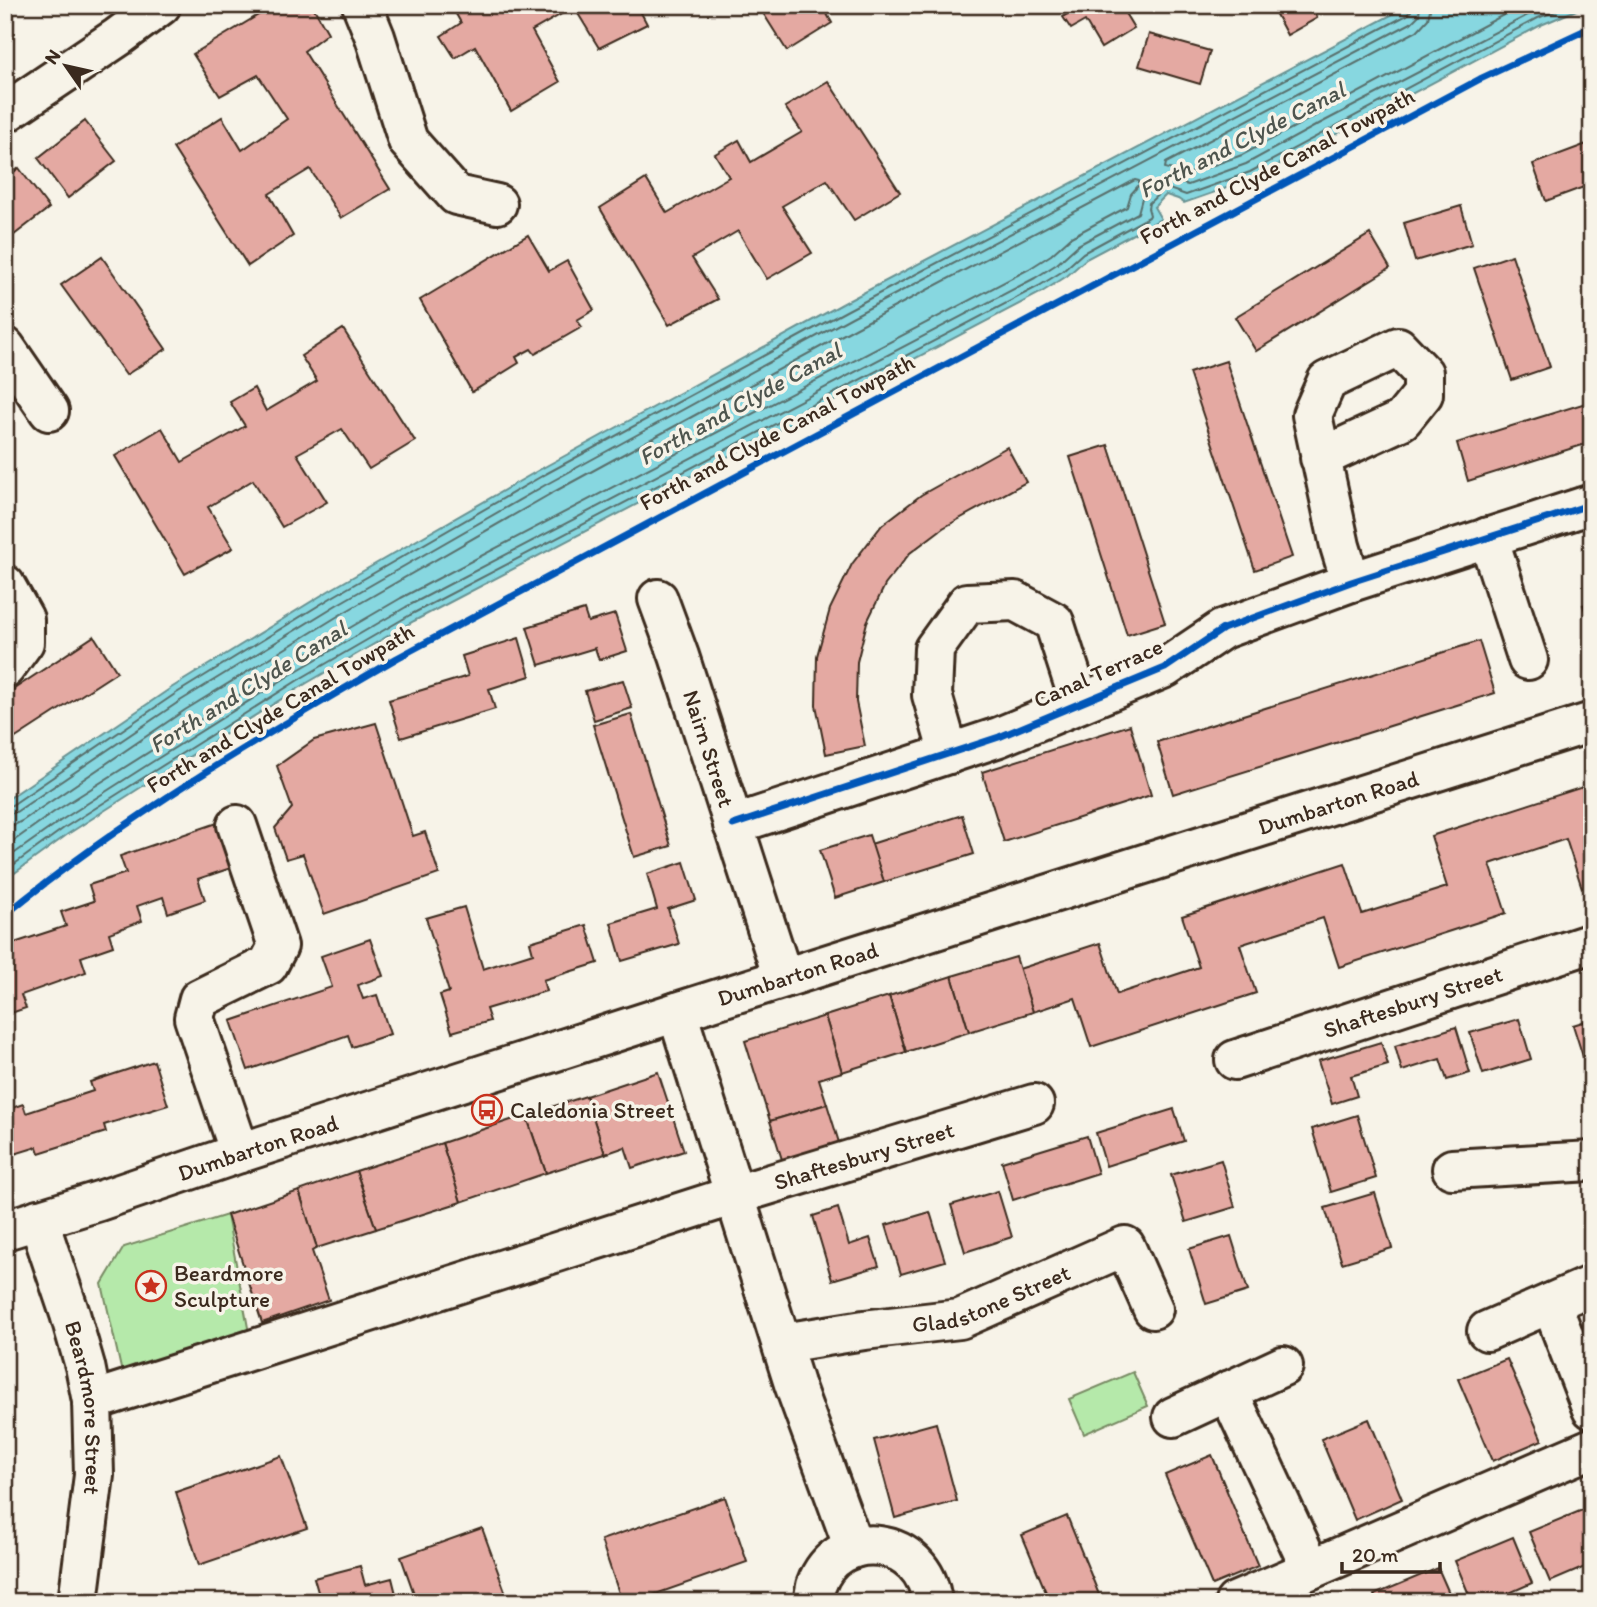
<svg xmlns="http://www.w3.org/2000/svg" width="1597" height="1607" viewBox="0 0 1597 1607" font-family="Itim,sans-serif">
<rect width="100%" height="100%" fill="#f7f3e8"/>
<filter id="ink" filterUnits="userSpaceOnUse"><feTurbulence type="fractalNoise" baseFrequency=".0143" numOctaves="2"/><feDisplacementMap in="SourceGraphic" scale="14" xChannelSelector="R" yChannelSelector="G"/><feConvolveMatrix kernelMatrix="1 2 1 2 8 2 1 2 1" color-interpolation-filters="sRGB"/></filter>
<g filter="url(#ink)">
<g fill="#b5e9aa" stroke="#788a64" stroke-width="2">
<polygon points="227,1215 249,1333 122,1373 102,1284 124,1247"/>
<polygon points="1133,1372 1148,1406 1084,1434 1069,1399"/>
</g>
<polygon fill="#87d7e0" stroke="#699292" stroke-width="2" points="1410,5 1588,5 1541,25 1252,179 1184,203 1178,199 1166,195 1154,207 1161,219 1086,259 1067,276 1042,292 414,621 307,683 157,777 68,834 5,880 5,801 171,688 330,590 539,470 844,303"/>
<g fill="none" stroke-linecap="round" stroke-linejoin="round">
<g stroke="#596f6c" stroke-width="2">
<polyline points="1431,5 1428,19 1417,31 1166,163 1165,168 1188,174 1242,155 1522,5"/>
<polyline points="5,806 12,805 175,694 334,596 542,476 848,310 1407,15 1411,11 1412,5"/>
<polyline points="5,815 16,812 180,701 338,604 547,484 852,317 1411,23 1419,15 1420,5"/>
<polyline points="5,825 14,825 22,821 185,710 343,613 552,493 857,327 1135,180 1139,181 1139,185 1131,194 1127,207 1071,237 1051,255 1029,269 401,598 293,661 54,812 5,847"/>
<polyline points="5,860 60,821 149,764 298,670 406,607 1035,278 1057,264 1078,245 1138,213 1142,198 1158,182 1168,180 1188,185 1246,164 1319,124 1547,5"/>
<polyline points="5,871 64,828 154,771 303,677 410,615 1039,286 1063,271 1083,253 1149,217 1150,215 1148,208 1149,203 1163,190 1169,189 1186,195 1250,172 1538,18 1570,5"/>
</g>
</g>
<g fill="#e4a9a2" stroke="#3b2a1e" stroke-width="2">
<polygon points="275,5 312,5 328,33 304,51 390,189 341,218 310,169 269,194 293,236 248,266 173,148 222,117 242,150 287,119 258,75 220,96 193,54"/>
<polygon points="451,5 637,5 647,24 599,48 574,7 532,31 560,82 511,111 475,46 455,58 441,36 461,23"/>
<polygon points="758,5 822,5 832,23 787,51"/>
<polygon points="1076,5 1120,5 1134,28 1101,48 1085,21 1071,29 1063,17 1077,7"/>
<polygon points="1271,5 1310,5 1317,18 1287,35"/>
<polygon points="1149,34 1210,51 1200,84 1139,66"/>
<polygon points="828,81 900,192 854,220 827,180 782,206 812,253 767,279 738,231 692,258 718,299 669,325 600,208 646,179 667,213 729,177 715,154 739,140 751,162 802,132 785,107"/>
<polygon points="85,121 116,161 68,198 38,158"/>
<polygon points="1592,142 1592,184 1546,201 1533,164"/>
<polygon points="19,168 49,208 5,242 5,179"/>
<polygon points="1461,206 1472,244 1415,261 1404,223"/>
<polygon points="1370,234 1390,268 1256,351 1235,317"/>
<polygon points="528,235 549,271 567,261 594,310 577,320 582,327 535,354 531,349 516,357 519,363 472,392 420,300"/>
<polygon points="1512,255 1550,367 1512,380 1474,268"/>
<polygon points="102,257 166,349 126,375 61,285"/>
<polygon points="343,329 415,441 369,469 342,429 297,454 327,502 282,527 253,480 208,507 233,548 185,574 115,456 162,428 182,462 245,426 230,402 254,388 266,411 317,381 301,356"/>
<polygon points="1226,361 1292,557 1255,570 1189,373"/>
<polygon points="1592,401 1592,442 1468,481 1457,443"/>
<polygon points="1108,445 1165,623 1127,635 1070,457"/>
<polygon points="1007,447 1026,482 943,528 910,553 885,585 867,622 857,662 856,702 865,746 826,754 816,705 817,656 830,609 852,564 882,525 921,495"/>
<polygon points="1592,602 1592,632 1583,605"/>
<polygon points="584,610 588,622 615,614 627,651 599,660 595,648 539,665 527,627"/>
<polygon points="94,636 117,672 14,739 5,727 5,695"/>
<polygon points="519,638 530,676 489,689 495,709 401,738 389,700 468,676 462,656"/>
<polygon points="1479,641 1495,693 1173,794 1157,742"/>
<polygon points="623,680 632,708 594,720 585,691"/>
<polygon points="631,714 671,846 634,857 593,725"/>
<polygon points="376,723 413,836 425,832 439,874 324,914 303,854 286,859 275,828 292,808 277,766 314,740"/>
<polygon points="1130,725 1151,795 1004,842 982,772"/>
<polygon points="1592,784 1592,885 1582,888 1566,839 1490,864 1506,913 1339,967 1323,918 1240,945 1256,993 1091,1047 1075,998 1033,1012 1019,969 1100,943 1117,994 1199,967 1182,916 1345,863 1362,914 1447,887 1431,836"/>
<polygon points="962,815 974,854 884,882 871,844"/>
<polygon points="226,820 240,865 198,879 205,900 168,913 163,897 137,906 142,921 109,933 113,946 81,957 86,972 21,995 26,1008 5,1015 5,946 66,926 61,912 94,901 89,885 126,873 120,856"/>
<polygon points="869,835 884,882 835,898 820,850"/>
<polygon points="684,862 696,900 668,909 679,944 622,961 611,923 657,909 647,874"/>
<polygon points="464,907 483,969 533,953 530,942 586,925 598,963 543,980 546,991 486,1009 490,1021 452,1032 440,995 449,992 426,918"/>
<polygon points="370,939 383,976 358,985 363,999 377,995 390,1034 352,1047 348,1035 248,1070 231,1021 332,987 321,956"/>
<polygon points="1016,957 1033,1012 969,1032 952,976"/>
<polygon points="952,976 969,1032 906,1052 889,996"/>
<polygon points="889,996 906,1052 842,1072 825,1016"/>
<polygon points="825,1016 842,1072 819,1079 827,1104 770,1121 745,1041"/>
<polygon points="1519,1019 1531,1059 1483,1074 1470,1033"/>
<polygon points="1592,1019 1592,1085 1573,1025"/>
<polygon points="1456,1027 1470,1073 1447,1080 1440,1059 1402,1071 1395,1046"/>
<polygon points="1381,1042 1388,1065 1351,1076 1357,1096 1332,1104 1318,1061"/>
<polygon points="154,1061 168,1105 104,1125 106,1132 39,1153 37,1147 5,1157 5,1087 12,1108 23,1104 26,1113 93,1091 90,1082"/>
<polygon points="658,1072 684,1151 632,1168 625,1147 605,1154 586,1096"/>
<polygon points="586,1096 605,1154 546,1173 526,1115"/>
<polygon points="827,1104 841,1149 784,1166 770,1121"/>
<polygon points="1174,1109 1184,1141 1106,1166 1096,1133"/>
<polygon points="526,1115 546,1173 461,1202 442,1143"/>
<polygon points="1357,1115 1376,1178 1331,1192 1312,1129"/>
<polygon points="1087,1136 1098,1173 1013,1200 1002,1162"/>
<polygon points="442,1143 461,1202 376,1229 356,1171"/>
<polygon points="1221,1160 1235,1207 1186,1222 1171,1175"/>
<polygon points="356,1171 376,1229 317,1248 299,1191"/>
<polygon points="299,1191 317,1248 312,1251 329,1300 262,1323 227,1215"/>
<polygon points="998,1191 1012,1237 965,1252 951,1205"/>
<polygon points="1375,1193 1392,1248 1342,1263 1325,1208"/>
<polygon points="838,1208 849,1245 870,1238 879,1266 832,1280 813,1216"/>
<polygon points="930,1212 945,1261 901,1274 886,1225"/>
<polygon points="1231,1236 1248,1291 1206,1304 1189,1249"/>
<polygon points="1507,1359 1542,1440 1493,1461 1458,1379"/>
<polygon points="1369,1419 1402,1499 1355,1520 1321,1439"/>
<polygon points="936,1423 957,1501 895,1518 874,1440"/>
<polygon points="1212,1455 1258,1566 1212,1585 1165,1475"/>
<polygon points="281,1456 307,1528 199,1565 176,1492"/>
<polygon points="725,1497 747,1562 633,1602 622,1602 601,1540"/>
<polygon points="1592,1506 1592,1564 1550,1582 1529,1532"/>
<polygon points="1067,1516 1102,1602 1050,1602 1022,1535"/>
<polygon points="482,1528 509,1602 417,1602 401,1557"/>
<polygon points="1513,1537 1532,1583 1489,1602 1472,1602 1455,1561"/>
<polygon points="360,1566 365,1585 392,1578 398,1602 308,1602 320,1599 314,1578"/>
<polygon points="1438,1568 1453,1602 1377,1602 1374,1595"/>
</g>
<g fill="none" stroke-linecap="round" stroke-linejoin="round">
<g stroke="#3b2a1e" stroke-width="44">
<g id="minor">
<polyline points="362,5 375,37 408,141 456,195 497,204"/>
<polyline points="5,113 118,37 161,5"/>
<polyline points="5,347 49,411"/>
<polyline points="1320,458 1402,420 1423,394 1423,373 1398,347 1327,381 1312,415 1340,546 1351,582"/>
<polyline points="1488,537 1528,660"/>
<polyline points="5,585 24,619 24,642 5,668"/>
<path id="s1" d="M 658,599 L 679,656 L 783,978"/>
<polyline points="949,754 932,695 934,649 967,603 1015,601 1054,622 1080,703"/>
<polyline points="237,825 278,946 268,965 199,999 194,1018 240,1153"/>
<polyline points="733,825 999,737 1165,668 1223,629 1351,582 1592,504"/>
<polyline points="677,1012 794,1384 854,1548"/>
<path id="s2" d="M 1235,1060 L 1592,943"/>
<polyline points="1452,1169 1592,1161"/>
<path id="s3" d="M 38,1219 L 70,1314 L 85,1366 L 92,1401 L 94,1475 L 78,1602"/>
<polyline points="1551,1303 1592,1409"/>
<polyline points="1487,1331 1592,1285"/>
<path id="s4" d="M 783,1343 L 864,1330 L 960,1319 L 1125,1246 L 1153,1309"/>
<polyline points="1228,1391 1311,1569"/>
<path id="s5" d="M 92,1401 L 735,1195 L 1034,1104"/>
<polyline points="1173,1417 1283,1366"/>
<path d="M 814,1602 C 814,1597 815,1590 816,1586 C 838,1524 925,1536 932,1602"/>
<polyline points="1235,1602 1592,1448"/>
</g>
</g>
<g stroke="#3b2a1e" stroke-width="44">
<g id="major">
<path id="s6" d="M 5,1230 L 99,1201 L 240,1153 L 677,1012 L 1592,722"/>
</g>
</g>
<use href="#minor" stroke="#f7f3e8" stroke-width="38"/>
<use href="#major" stroke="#f7f3e8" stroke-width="38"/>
<polyline stroke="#3b2a1e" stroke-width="5" points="5,9 12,5"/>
<g stroke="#f7f3e8" stroke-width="11">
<g id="cycleway">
<polyline points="733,825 999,737 1165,668 1223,629 1351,582 1592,504"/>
<path d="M 5,915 C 126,816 262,736 397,658 L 1480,79 L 1592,27"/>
</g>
</g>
<use href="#cycleway" stroke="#0057b8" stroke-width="7"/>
</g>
</g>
<defs>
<g id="bus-ring" transform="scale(1.575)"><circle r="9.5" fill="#f7f3e8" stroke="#c8321e" stroke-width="1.5"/><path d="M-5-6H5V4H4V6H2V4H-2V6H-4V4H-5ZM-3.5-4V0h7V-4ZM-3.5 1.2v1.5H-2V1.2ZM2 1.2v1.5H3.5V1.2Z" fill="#c8321e"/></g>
<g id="sight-ring" transform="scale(1.575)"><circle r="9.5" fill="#f7f3e8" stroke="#c8321e" stroke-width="1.5"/><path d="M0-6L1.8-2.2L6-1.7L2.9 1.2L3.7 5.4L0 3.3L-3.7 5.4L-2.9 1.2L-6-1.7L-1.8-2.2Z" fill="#c8321e"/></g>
</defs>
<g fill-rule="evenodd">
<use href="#bus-ring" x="487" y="1110"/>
<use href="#sight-ring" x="151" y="1286"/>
</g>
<g text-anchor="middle" stroke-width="7" stroke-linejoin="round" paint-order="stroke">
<g font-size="23" fill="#3b2a1e" stroke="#f7f3e8">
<text transform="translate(1277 166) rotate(-28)" y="8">Forth and Clyde Canal Towpath</text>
<text transform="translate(777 432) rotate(-28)" y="8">Forth and Clyde Canal Towpath</text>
<text transform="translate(1098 673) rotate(-24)" y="8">Canal Terrace</text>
<text transform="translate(280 708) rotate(-31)" y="8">Forth and Clyde Canal Towpath</text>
<text dy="8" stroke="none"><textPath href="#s1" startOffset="158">Nairn Street</textPath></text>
<text dy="8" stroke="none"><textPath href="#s6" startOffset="1400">Dumbarton Road</textPath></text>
<text dy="8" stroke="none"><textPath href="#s6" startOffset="833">Dumbarton Road</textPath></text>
<text dy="8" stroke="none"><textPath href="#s2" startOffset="187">Shaftesbury Street</textPath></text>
<text dy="8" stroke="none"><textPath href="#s6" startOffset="266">Dumbarton Road</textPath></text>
<text dy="8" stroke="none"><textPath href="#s5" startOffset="810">Shaftesbury Street</textPath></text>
<text dy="8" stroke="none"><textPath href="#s4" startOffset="214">Gladstone Street</textPath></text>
<text dy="8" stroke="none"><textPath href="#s3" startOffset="196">Beardmore Street</textPath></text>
</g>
<g font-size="23" fill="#3b2a1e" stroke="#f7f3e8" text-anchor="start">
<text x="510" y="1118">Caledonia Street</text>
<text x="174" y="1281">Beardmore<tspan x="174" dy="26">Sculpture</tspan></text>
</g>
<g font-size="24" font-style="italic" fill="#4e554e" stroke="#f7f3e8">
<text transform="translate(1242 140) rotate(-27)" y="8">Forth and Clyde Canal</text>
<text transform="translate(740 404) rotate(-29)" y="8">Forth and Clyde Canal</text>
<text transform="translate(248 687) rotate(-32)" y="8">Forth and Clyde Canal</text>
</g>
</g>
<rect width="1597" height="1607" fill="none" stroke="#f7f3e8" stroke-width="28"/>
<rect x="14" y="14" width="1569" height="1579" fill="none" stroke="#3b2a1e" stroke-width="2.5" filter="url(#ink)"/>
<g transform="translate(66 66) rotate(304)" stroke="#f7f3e8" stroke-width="5" paint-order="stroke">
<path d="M0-5L12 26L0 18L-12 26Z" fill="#3b2a1e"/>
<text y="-10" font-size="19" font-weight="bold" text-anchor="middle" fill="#3b2a1e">N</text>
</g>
<path d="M1342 1562v10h98v-10" fill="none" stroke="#3b2a1e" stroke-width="3.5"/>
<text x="1352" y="1562" font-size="21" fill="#3b2a1e" stroke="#f7f3e8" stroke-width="5" paint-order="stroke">20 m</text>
</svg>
